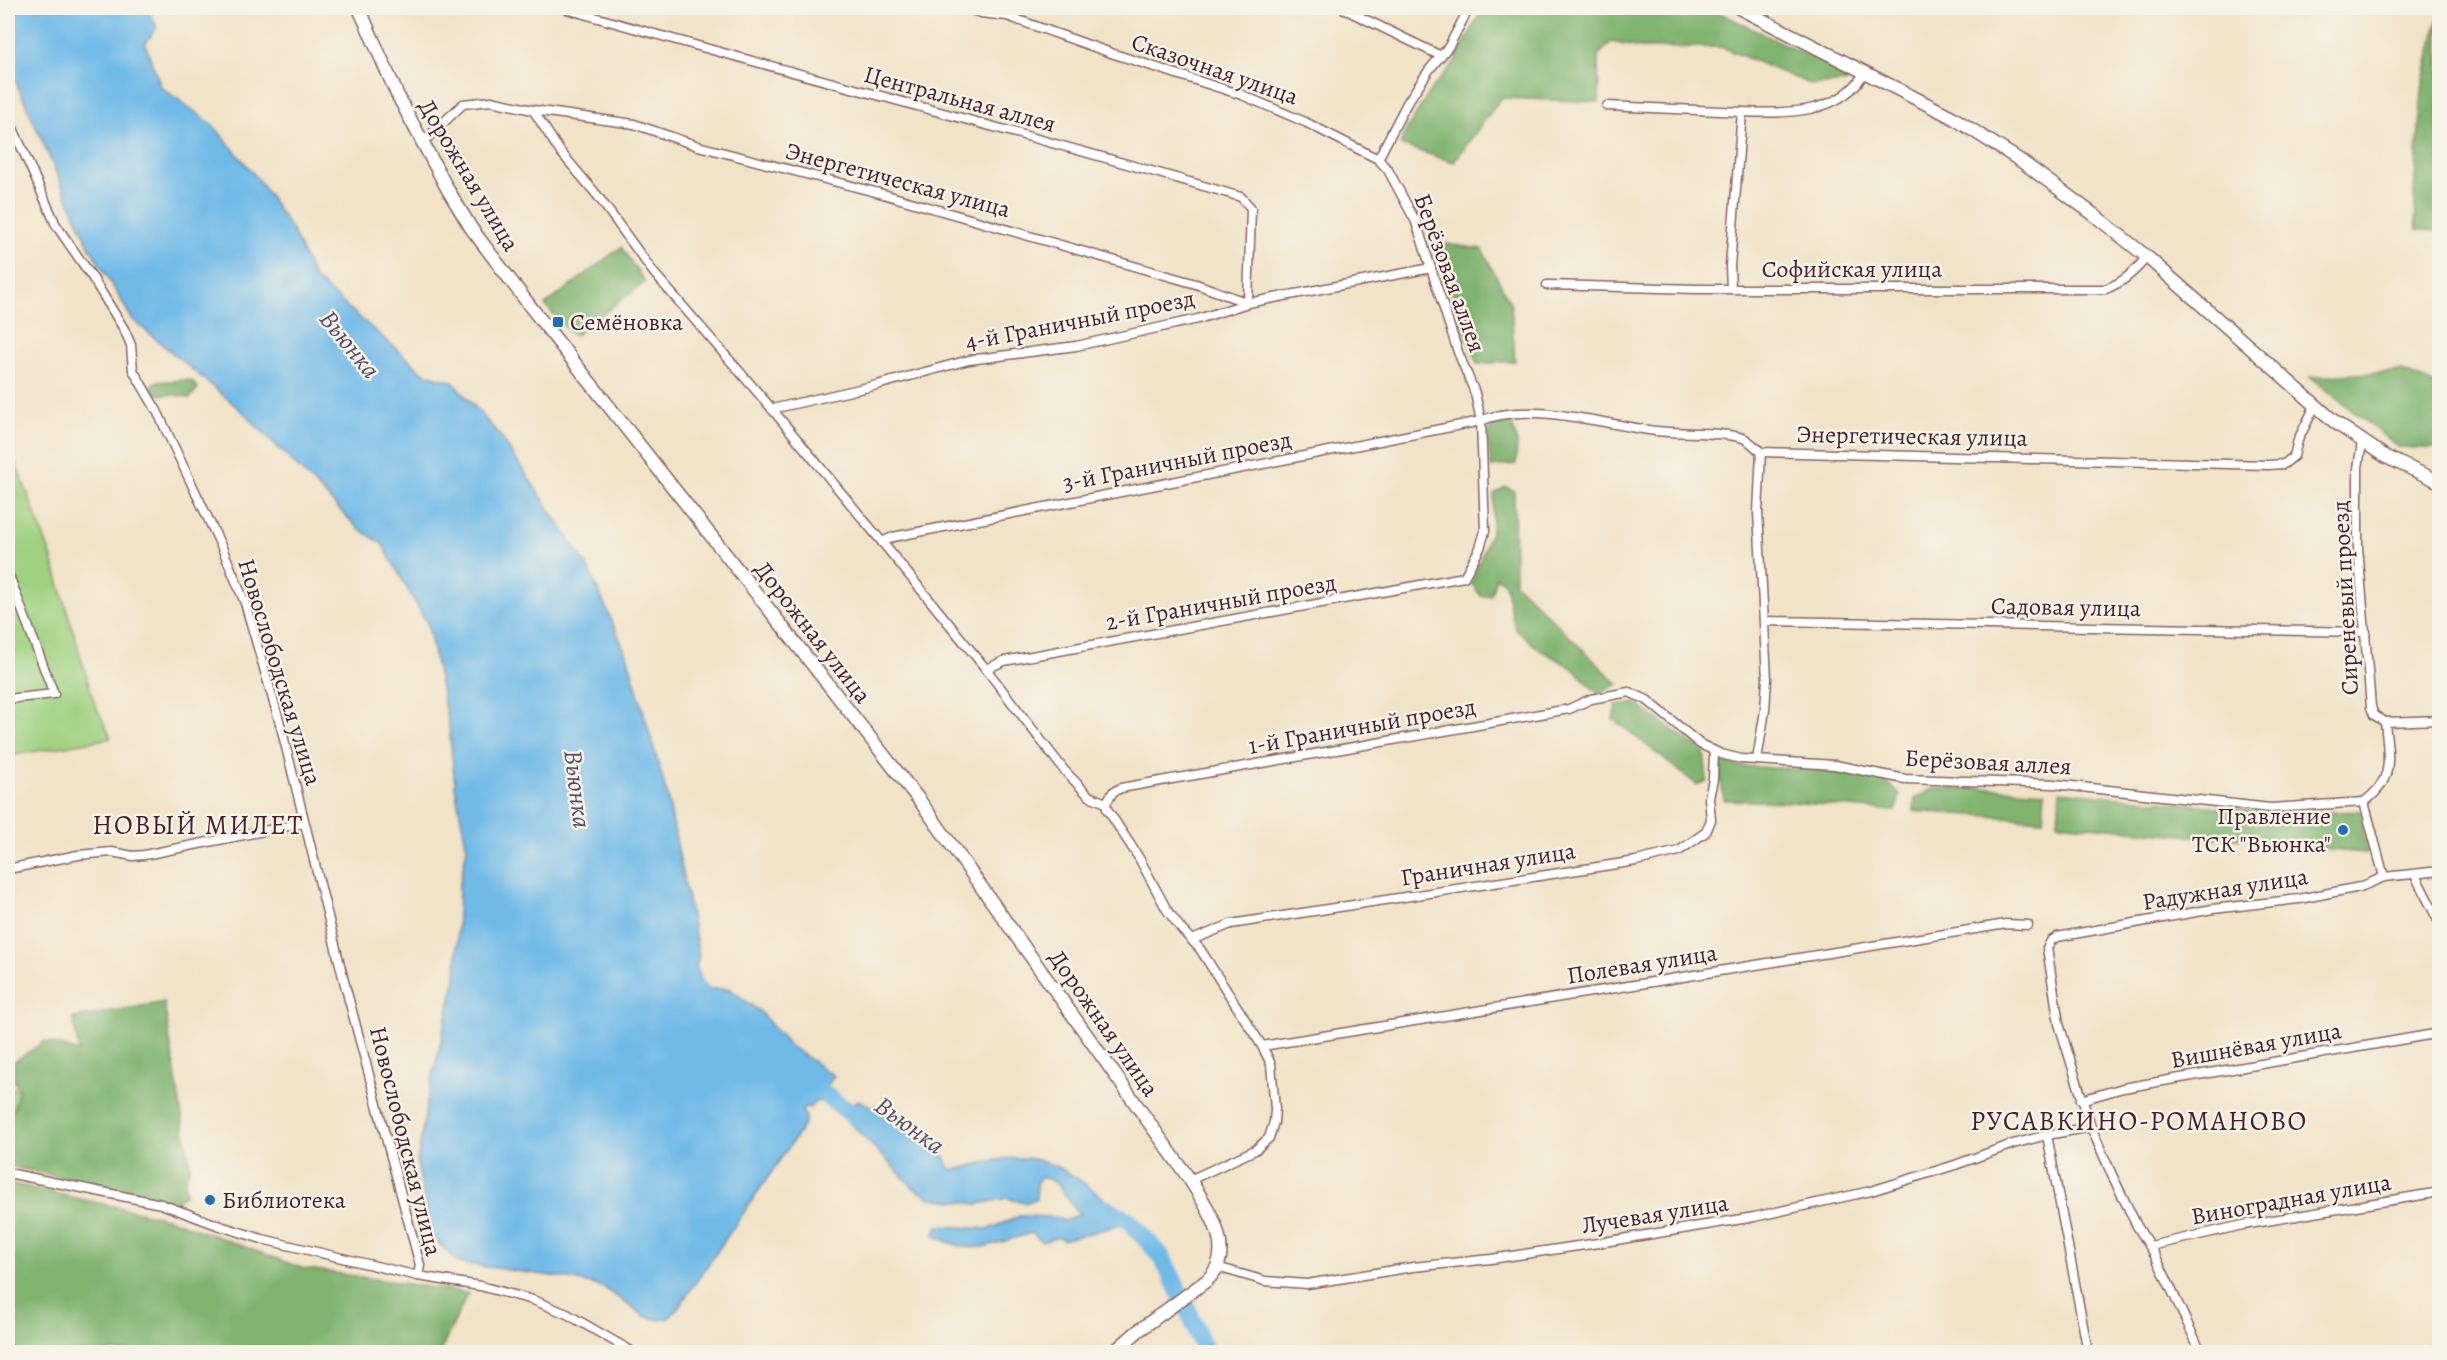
<svg xmlns="http://www.w3.org/2000/svg" width="2447" height="1360" viewBox="0 0 2447 1360" font-family="Alegreya,serif">
<rect width="100%" height="100%" fill="#f7f3e8"/>
<filter id="ink" filterUnits="userSpaceOnUse"><feTurbulence type="fractalNoise" baseFrequency=".0167" numOctaves="2"/><feDisplacementMap in="SourceGraphic" scale="12" xChannelSelector="R" yChannelSelector="G"/><feConvolveMatrix kernelMatrix="1 2 1 2 8 2 1 2 1" color-interpolation-filters="sRGB"/></filter>
<filter id="wash" filterUnits="userSpaceOnUse"><feTurbulence type="fractalNoise" baseFrequency=".008" numOctaves="4" result="noise"/><feDisplacementMap in="SourceGraphic" scale="24" xChannelSelector="R" yChannelSelector="G"/><feGaussianBlur stdDeviation="1.35" result="paint"/><feColorMatrix in="noise" values="0 0 0 0 0 0 0 0 0 0 0 0 0 0 0 0 0 1.4 0 .05"/><feComposite in="paint" operator="in"/></filter>
<g filter="url(#wash)">
<rect width="100%" height="100%" fill="#f1e3c7"/>
<g fill="#9fd180" stroke="#747856" stroke-width="1.5">
<polygon points="8,442 51,556 94,702 111,738 8,756"/>
<polygon points="8,1086 19,1090 8,1130"/>
</g>
<g fill="#7fb36e" stroke="#64694c" stroke-width="1.5">
<polygon points="1483,8 1710,8 1841,72 1847,82 1812,85 1721,47 1641,48 1611,42 1598,56 1599,102 1501,98 1454,162 1400,145 1406,130 1433,87 1454,63"/>
<polygon points="2439,14 2439,231 2417,230 2414,193 2422,90"/>
<polygon points="1445,244 1482,249 1511,305 1515,361 1477,364 1438,254"/>
<polygon points="621,247 645,282 574,336 545,305"/>
<polygon points="2402,371 2439,386 2439,448 2400,448 2310,377"/>
<path d="M 186,380 L 192,381 L 198,388 L 190,398 C 185,397 180,395 174,395 C 164,393 157,399 151,387 L 154,382 Z"/>
<polygon points="1491,422 1512,422 1517,443 1516,464 1491,467 1488,439"/>
<polygon points="1506,487 1514,491 1515,583 1618,684 1598,693 1571,667 1540,650 1515,629 1505,584 1496,577 1491,595 1481,596 1471,583 1492,529 1494,494"/>
<polygon points="1635,703 1704,752 1707,781 1697,785 1613,719 1616,705"/>
<polygon points="1718,761 1738,766 1820,770 1884,780 1900,794 1896,811 1791,802 1724,800"/>
<polygon points="1991,788 2045,792 2043,820 1914,811 1915,798 1932,789"/>
<polygon points="2060,791 2288,814 2361,811 2367,853 2329,850 2287,838 2213,838 2058,823"/>
<polygon points="164,1002 190,1167 185,1181 186,1194 174,1203 109,1187 8,1166 8,1130 19,1090 14,1081 14,1062 45,1041 79,1052 73,1018"/>
<polygon points="8,1183 167,1218 302,1268 468,1293 440,1352 8,1352"/>
</g>
<g fill="#6fbae8" stroke="#5c6c8a" stroke-width="1.5">
<polygon points="8,8 147,8 157,27 145,44 161,87 213,125 258,179 293,232 314,278 424,373 453,382 501,437 588,567 628,658 667,794 699,956 696,966 702,982 710,989 730,989 760,1012 789,1045 834,1076 827,1086 832,1091 825,1103 816,1101 810,1108 805,1107 802,1111 806,1117 804,1125 678,1308 669,1318 659,1320 644,1316 603,1287 566,1278 459,1263 431,1236 417,1163 428,1096 456,977 459,887 467,848 456,793 449,727 428,625 382,544 358,528 243,412 132,319 89,246 8,64"/>
<path d="M 858,1100 C 888,1114 940,1135 950,1169 L 954,1170 C 977,1165 1003,1156 1027,1158 C 1067,1163 1101,1196 1129,1221 L 1124,1224 L 1063,1240 L 1059,1237 L 1042,1242 L 1032,1233 C 991,1243 975,1259 934,1235 L 938,1226 L 989,1229 L 1020,1216 L 1055,1217 L 1064,1221 L 1080,1214 C 1063,1200 1066,1181 1040,1177 L 1037,1183 L 1036,1199 L 1024,1203 L 1007,1198 L 978,1204 L 931,1198 L 914,1188 L 838,1111 L 845,1101 L 855,1104 Z"/>
</g>
<g fill="none" stroke-linecap="round" stroke-linejoin="round">
<g stroke="#6fbae8" stroke-width="18">
<polyline points="809,1083 860,1120"/>
<polyline points="1108,1209 1129,1221 1162,1257 1189,1312 1205,1352"/>
</g>
</g>
</g>
<g filter="url(#ink)">
<g fill="none" stroke-linecap="round" stroke-linejoin="round">
<g stroke="#846462" stroke-width="11">
<g id="minor">
<polyline points="965,8 981,13 1007,16 1111,53 1242,95 1305,122 1378,159 1388,170 1416,222 1458,352 1475,393 1481,421 1485,531 1480,548 1464,577 1004,661 986,669"/>
<polyline points="1342,8 1441,56"/>
<polyline points="1607,106 1742,112"/>
<path d="M 533,110 L 634,124 L 698,146 L 883,194 L 1196,284 L 1248,303 L 1251,208 L 1241,197 C 1016,130 788,73 563,8"/>
<polyline points="8,117 56,225 92,277 124,329 131,345 133,370 157,411 223,550 245,603 281,727 345,985 420,1265 418,1276"/>
<polyline points="422,143 463,104 491,101 533,110 559,150 597,195 654,273 772,409 882,542 986,669 1064,770 1089,796 1106,803"/>
<polyline points="1378,159 1407,103 1429,70 1449,46 1469,8"/>
<path d="M 1547,285 L 1698,289 L 2105,289 C 2123,283 2135,271 2147,257"/>
<path d="M 1731,289 L 1730,266 L 1742,112 C 1784,114 1843,115 1865,71"/>
<polyline points="772,409 877,385 969,360 1076,346 1198,319 1248,303 1431,268"/>
<path d="M 2362,442 L 2358,468 L 2358,547 L 2371,707 L 2374,715 L 2385,722 C 2388,756 2396,779 2364,802"/>
<path d="M 882,542 L 893,537 L 1481,421 C 1526,400 1606,425 1656,431 C 1680,434 1722,431 1743,438 C 1749,440 1755,447 1761,452 L 2268,465 L 2284,464 L 2294,456 L 2298,440 L 2315,406"/>
<polyline points="8,573 54,694 8,699"/>
<polyline points="1765,621 2366,632"/>
<polyline points="2385,722 2440,720"/>
<polyline points="1757,760 1765,710 1767,679 1758,512 1761,452"/>
<polyline points="2364,802 2384,877"/>
<polyline points="1106,803 1113,792 1121,788 1569,709 1591,699 1629,692 1647,700 1700,744 1721,754 1741,759 1835,765 1905,779 2054,784 2270,808 2364,802"/>
<polyline points="1106,803 1107,809 1139,858 1167,910 1182,930 1200,949 1262,1046 1271,1064 1275,1109 1274,1122 1269,1138 1255,1150 1190,1180"/>
<polyline points="8,869 78,855 112,852 133,856 144,855 304,823"/>
<polyline points="2415,875 2440,924"/>
<polyline points="1192,940 1231,924 1636,861 1679,851 1706,832 1711,820 1709,798 1713,779 1714,751"/>
<polyline points="1262,1046 2006,924 2028,925"/>
<polyline points="2081,1100 2123,1088 2440,1033"/>
<polyline points="2047,1135 2088,1352"/>
<polyline points="8,1173 161,1204 220,1226 262,1239 418,1276 480,1286 533,1300 567,1314 633,1352"/>
<polyline points="2150,1246 2243,1225 2440,1192"/>
<polyline points="1217,1267 1265,1281 1307,1284 1413,1267 1491,1259 1598,1243 1754,1217 1871,1191 1955,1165 2013,1144 2047,1135 2091,1127"/>
<polyline points="2201,1352 2154,1253 2137,1226 2112,1175 2091,1127 2059,1024 2047,948 2051,941 2057,937 2213,909 2299,899 2360,887 2384,877 2440,871"/>
<polyline points="2422,1352 2440,1349"/>
</g>
</g>
<g stroke="#846462" stroke-width="15">
<g id="secondary">
<path d="M 359,8 L 397,94 L 448,190 L 471,228 L 533,310 L 920,801 L 1190,1180 C 1208,1208 1239,1253 1206,1281 L 1138,1331 L 1114,1352"/>
<polyline points="1739,8 1952,117 2021,161 2093,214 2147,257 2336,423 2386,457 2440,482"/>
</g>
</g>
<use href="#minor" stroke="#fff" stroke-width="8"/>
<use href="#secondary" stroke="#fff" stroke-width="12"/>
</g>
</g>
<g fill="#1f6fb2" stroke="#f7f3e8" stroke-width="2">
<rect x="552" y="316" width="12" height="12" rx="3"/>
<circle cx="2343" cy="830" r="6"/>
<circle cx="210" cy="1200" r="6"/>
</g>
<g text-anchor="middle" stroke-width="5" stroke-linejoin="round" paint-order="stroke">
<g font-size="24" fill="#4a1f2b" stroke="#f7f3e8">
<text transform="translate(1215 69) rotate(19)" y="8">Сказочная улица</text>
<text transform="translate(960 99) rotate(15)" y="8">Центральная аллея</text>
<text transform="translate(469 175) rotate(59)" y="8">Дорожная улица</text>
<text transform="translate(898 180) rotate(15)" y="8">Энергетическая улица</text>
<text x="1852" y="277">Софийская улица</text>
<text transform="translate(1450 273) rotate(70)" y="8">Берёзовая аллея</text>
<text transform="translate(1080 320) rotate(-11)" y="8">4-й Граничный проезд</text>
<text transform="translate(1912 436) rotate(1)" y="8">Энергетическая улица</text>
<text transform="translate(1177 461) rotate(-11)" y="8">3-й Граничный проезд</text>
<text transform="translate(2345 598) rotate(-93)" y="8">Сиреневый проезд</text>
<text transform="translate(1221 602) rotate(-10)" y="8">2-й Граничный проезд</text>
<text transform="translate(2066 607) rotate(1)" y="8">Садовая улица</text>
<text transform="translate(813 632) rotate(52)" y="8">Дорожная улица</text>
<text transform="translate(280 672) rotate(73)" y="8">Новослободская улица</text>
<text transform="translate(1362 726) rotate(-10)" y="8">1-й Граничный проезд</text>
<text transform="translate(1988 762) rotate(3)" y="8">Берёзовая аллея</text>
<text transform="translate(1488 864) rotate(-9)" y="8">Граничная улица</text>
<text transform="translate(2225 889) rotate(-9)" y="8">Радужная улица</text>
<text transform="translate(1642 964) rotate(-9)" y="8">Полевая улица</text>
<text transform="translate(1104 1023) rotate(55)" y="8">Дорожная улица</text>
<text transform="translate(2256 1045) rotate(-10)" y="8">Вишнёвая улица</text>
<text transform="translate(406 1141) rotate(76)" y="8">Новослободская улица</text>
<text transform="translate(2291 1199) rotate(-10)" y="8">Виноградная улица</text>
<text transform="translate(1655 1214) rotate(-9)" y="8">Лучевая улица</text>
</g>
<g font-size="24" fill="#4a1f2b" stroke="#f7f3e8" text-anchor="start">
<text x="570" y="330">Семёновка</text>
<text x="2331" y="824" text-anchor="end">Правление<tspan x="2331" dy="28">ТСК "Вьюнка"</tspan></text>
<text x="222" y="1208">Библиотека</text>
</g>
<g font-size="26" font-style="italic" fill="#554e64" stroke="#f7f3e8">
<text transform="translate(350 344) rotate(51)" y="9">Вьюнка</text>
<text transform="translate(578 789) rotate(83)" y="9">Вьюнка</text>
<text transform="translate(910 1125) rotate(36)" y="9">Вьюнка</text>
</g>
<g font-size="27" letter-spacing="1.5" fill="#4a1f2b" stroke="#f7f3e8">
<text x="198" y="834">НОВЫЙ МИЛЕТ</text>
<text x="2139" y="1130">РУСАВКИНО-РОМАНОВО</text>
</g>
</g>
<rect width="2447" height="1360" fill="none" stroke="#f7f3e8" stroke-width="30"/>
</svg>
